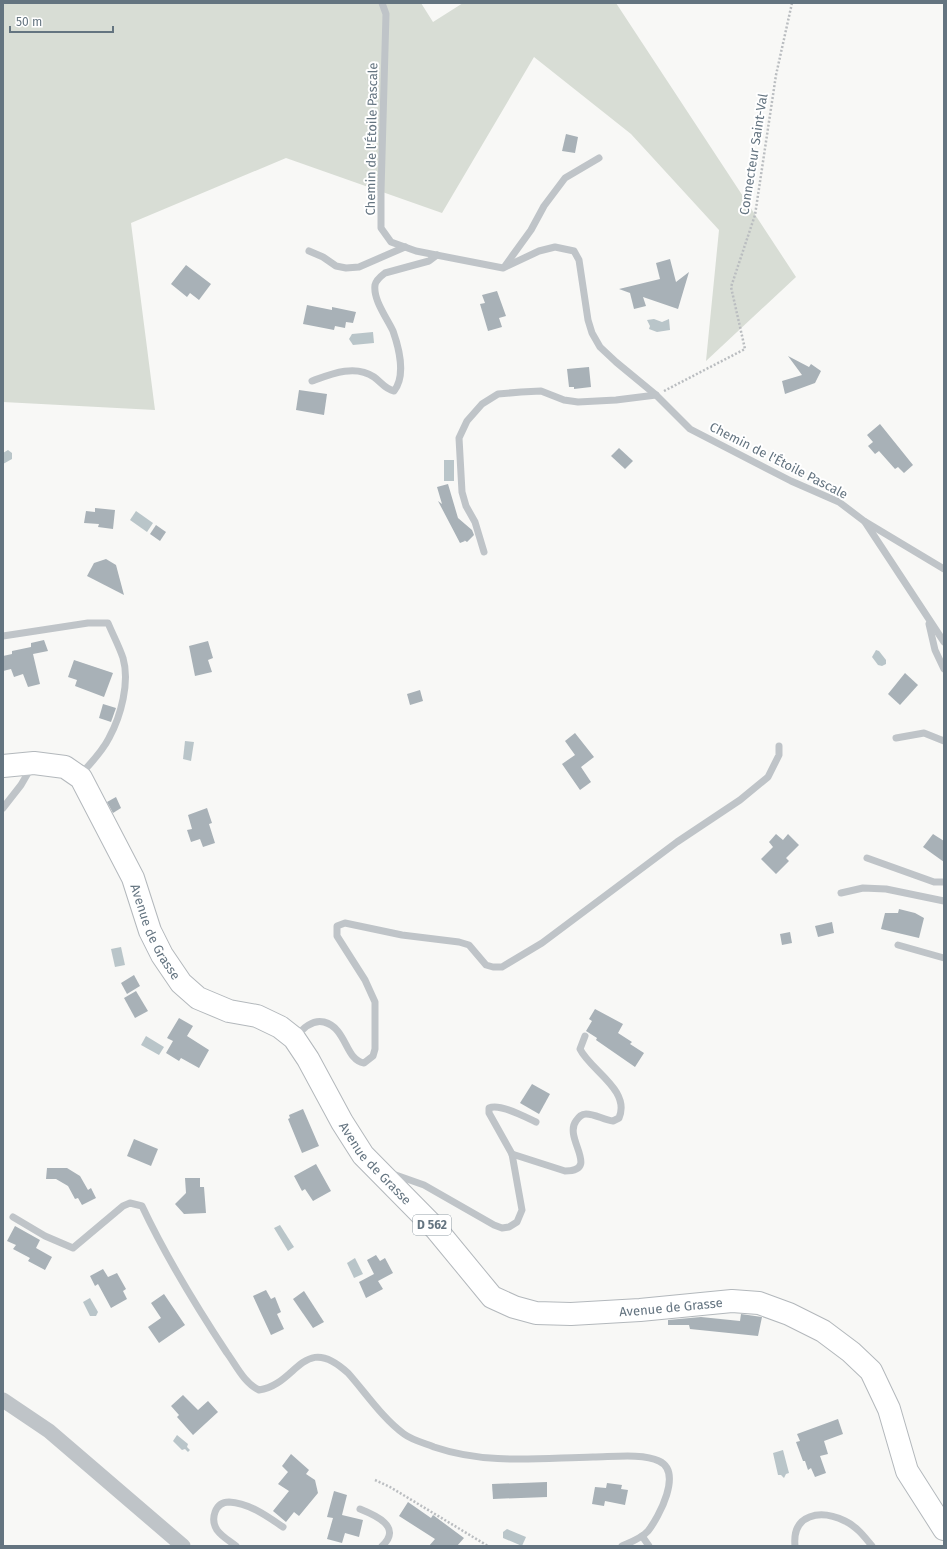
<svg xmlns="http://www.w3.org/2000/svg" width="947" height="1549" viewBox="0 0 947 1549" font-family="'Fira Sans',sans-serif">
<rect width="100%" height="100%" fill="#f8f8f6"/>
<polygon fill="#d8ddd5" points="3,3 421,3 433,22 463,3 616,3 796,277 706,361 719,230 631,134 534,57 442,213 286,158 131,223 155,410 3,402"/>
<g fill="#b9c5c9">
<polygon points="654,319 662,322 669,319 670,330 657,332 649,329 650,326 647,320"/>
<polygon points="373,332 374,343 353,345 349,339 352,334"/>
<polygon points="8,450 12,453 12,459 3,464 3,453"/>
<rect x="444" y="460" width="10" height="21"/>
<polygon points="136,511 153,523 147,532 130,520"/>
<polygon points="876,650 879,651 886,660 886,664 882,666 878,665 872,657"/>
<polygon points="185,741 194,742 191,761 183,759"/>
<polygon points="121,947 125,965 115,967 111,949"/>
<polygon points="146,1036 164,1047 159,1055 141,1045"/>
<polygon points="280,1225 294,1247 288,1251 274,1228"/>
<polygon points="355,1258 363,1274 354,1278 347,1263"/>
<polygon points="90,1298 98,1312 96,1316 90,1316 83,1302"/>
<polygon points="177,1435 188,1444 187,1447 190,1450 188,1452 185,1449 182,1450 173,1441"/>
<polygon points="783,1450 789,1473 786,1474 784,1478 781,1475 778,1475 773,1453"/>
<polygon points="507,1529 526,1537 522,1546 503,1538 503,1532"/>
</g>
<g fill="#a8b1b7">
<polygon points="566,134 578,137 575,153 562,151"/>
<polygon points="670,259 676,282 689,272 678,309 643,297 646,306 634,309 630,293 619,289 660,279 656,263"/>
<polygon points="186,265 211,284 199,300 190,293 187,297 171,284"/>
<polygon points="497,291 506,316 499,318 502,327 488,331 480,304 485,303 482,295"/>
<polygon points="307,305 332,310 332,307 356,312 353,323 346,322 345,328 335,326 334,330 303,324"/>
<polygon points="788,356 809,367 811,364 821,371 815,383 785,394 782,381 802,375"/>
<polygon points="589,367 591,387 574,389 574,387 569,387 567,369"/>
<polygon points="299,390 327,394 324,415 296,410"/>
<polygon points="880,424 913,465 904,473 898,467 895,469 879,451 875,454 868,446 873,442 867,435"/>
<polygon points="619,448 633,461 625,469 611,456"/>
<polygon points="448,484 458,518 472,530 474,535 467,542 464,540 465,541 460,543 438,501 442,504 437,487"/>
<polygon points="95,508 115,510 113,529 98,527 99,524 84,523 86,511 95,512"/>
<polygon points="156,525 166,532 160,541 150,534"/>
<polygon points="106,559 116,565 124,595 87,576 94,563"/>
<polygon points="44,640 48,651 33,654 40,684 28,687 23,674 14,677 11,669 3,671 3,656 12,654 12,651 31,647 31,643"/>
<polygon points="208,641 213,658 208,660 212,672 195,676 189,646"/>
<polygon points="74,660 113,673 104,697 75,686 77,680 68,677"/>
<polygon points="905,673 918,685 900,705 888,694"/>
<polygon points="420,690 423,701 410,705 407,694"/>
<polygon points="103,704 116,708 111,722 99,718"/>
<polygon points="575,733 594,757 581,767 591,782 580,790 562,764 575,755 565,741"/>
<polygon points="116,797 121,808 113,813 107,802"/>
<polygon points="207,808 212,823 209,824 215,843 203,847 200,839 191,842 187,830 192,829 188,815"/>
<polygon points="776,834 783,840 788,834 799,845 786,858 789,861 776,874 761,859 773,847 769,842"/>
<polygon points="933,834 944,841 944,862 923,847"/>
<polygon points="899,909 915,913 924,918 919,938 881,929 885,913 898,913"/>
<polygon points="832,922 834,933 818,937 815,926"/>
<polygon points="790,932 792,943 782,945 780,934"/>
<polygon points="134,975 140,986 127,994 121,983"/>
<polygon points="136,991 148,1011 135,1018 124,998"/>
<polygon points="595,1009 623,1024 618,1033 632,1042 630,1044 644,1053 635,1067 596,1040 597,1038 586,1031 592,1021 589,1019"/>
<polygon points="179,1018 193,1026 187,1036 209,1050 199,1068 181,1058 179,1061 166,1053 173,1041 167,1038"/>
<polygon points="532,1084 550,1094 539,1114 520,1103"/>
<polygon points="303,1109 319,1146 302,1153 288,1119 290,1118 289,1115"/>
<polygon points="134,1139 158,1149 151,1166 127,1156"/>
<polygon points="316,1164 331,1191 313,1201 305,1189 302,1191 294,1176"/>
<polygon points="47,1168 67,1168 80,1176 88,1190 91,1188 96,1198 82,1205 78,1198 75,1199 68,1186 56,1179 46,1179"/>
<polygon points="185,1178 200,1178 200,1187 204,1187 206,1213 184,1214 175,1204 186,1193"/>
<polygon points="15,1226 40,1240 36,1248 52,1257 45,1270 28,1261 30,1258 13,1249 16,1245 7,1241"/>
<polygon points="376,1255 380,1261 385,1258 393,1273 378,1281 383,1289 366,1298 359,1282 374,1274 367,1260"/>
<polygon points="103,1269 108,1277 117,1273 126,1289 123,1291 127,1299 111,1308 98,1284 95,1286 90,1276"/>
<polygon points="266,1290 271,1299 275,1297 281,1312 277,1314 284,1329 271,1335 253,1296"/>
<polygon points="304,1291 324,1322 313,1328 293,1299"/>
<polygon points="164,1294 185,1325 159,1343 148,1327 161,1318 151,1303"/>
<polygon points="741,1314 762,1317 758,1336 690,1329 689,1325 668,1325 668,1320 701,1317 740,1321"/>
<polygon points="183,1395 198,1410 208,1401 218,1412 193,1435 177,1417 179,1415 171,1406"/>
<polygon points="838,1419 843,1434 824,1441 828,1454 820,1456 826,1473 815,1477 811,1468 808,1470 805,1461 803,1461 796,1442 800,1441 797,1434"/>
<polygon points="291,1454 309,1470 306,1474 315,1480 318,1493 299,1516 294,1512 286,1522 273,1511 289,1491 278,1484 288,1472 282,1466"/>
<polygon points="547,1482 547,1497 493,1499 492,1484"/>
<polygon points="607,1483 622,1485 621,1489 628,1490 625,1505 605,1501 604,1506 592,1504 595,1487 606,1488"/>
<polygon points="334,1491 347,1495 342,1515 363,1520 359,1537 345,1533 342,1543 327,1539 333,1518 327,1517"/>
<polygon points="408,1502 431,1518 433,1515 464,1538 457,1546 429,1546 435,1539 399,1516"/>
</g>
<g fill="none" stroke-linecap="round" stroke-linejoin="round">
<g stroke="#b3b8bc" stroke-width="24">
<g id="primary">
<path id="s1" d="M 3,766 L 34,763 L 65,767 L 81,778 L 133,878 L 150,931 L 162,955 L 181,983 L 198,998 L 229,1011 L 257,1016 L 280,1027 L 294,1038 L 308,1059 L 342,1122 L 363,1155 L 436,1229 L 492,1297 L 514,1307 L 536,1313 L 571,1314 L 640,1310 L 732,1301 L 759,1303 L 789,1314 L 823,1331 L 851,1352 L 871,1371 L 889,1409 L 907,1471 L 944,1529"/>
</g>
</g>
<g stroke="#babdc0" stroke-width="2.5" stroke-dasharray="2 2" stroke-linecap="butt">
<polyline points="664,391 745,349 731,287 755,215 776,75 792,3"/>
<polyline points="375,1480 390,1487 488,1546"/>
</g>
<g stroke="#bfc4c8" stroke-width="7">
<polyline points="382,3 386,14 381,191 381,228 391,242 416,251 503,268 539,251 555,247 574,251 579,260 588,320 592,333 600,347 616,362 656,395 690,429 791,481 839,502 864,521 944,569"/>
<polyline points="309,251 323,257 336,266 346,268 359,267 405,247"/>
<polyline points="505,266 531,230 544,206 565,178 599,158"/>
<path d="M 312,381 C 331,374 355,364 374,377 C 381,382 385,389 394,391 C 406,376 399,348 393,331 C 387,318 373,300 375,285 C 376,280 381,276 385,273 L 429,261 L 437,255"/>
<polyline points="865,522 944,642"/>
<polyline points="484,552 475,522 466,506 462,492 459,438 467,421 482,404 498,394 521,392 541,391 564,400 578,402 616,400 656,395"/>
<polyline points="929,624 935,650 944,669"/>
<path d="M 3,636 L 88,623 L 108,623 C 113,635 119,646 123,658 C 130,682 121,716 109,738 C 102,752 91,763 80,775"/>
<polyline points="896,738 924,733 944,741"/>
<polyline points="3,808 21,785 32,766"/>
<polyline points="867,858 934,882 944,882"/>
<polyline points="841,893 863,888 886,889 944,901"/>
<polyline points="898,945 944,958"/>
<path d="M 296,1037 C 303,1028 312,1019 324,1022 C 347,1028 345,1060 364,1063 L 373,1056 L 375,1049 L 375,1002 L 365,980 L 337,936 L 337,926 L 345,923 L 402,935 L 459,942 L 469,945 L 486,965 L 493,967 L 502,967 L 542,943 L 677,842 L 740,800 L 768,777 L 779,755 L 779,746"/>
<path d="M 512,1154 L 565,1171 C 601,1171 563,1138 576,1121 C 579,1117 581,1114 586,1114 C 595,1114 604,1120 613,1121 L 619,1118 C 631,1090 590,1070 580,1049 L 585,1036"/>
<path d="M 390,1173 L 424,1185 L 494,1225 L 502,1228 L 509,1227 L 517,1222 L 522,1210 L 512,1154 L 489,1113 L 489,1108 C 500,1103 525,1117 536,1122"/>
<path d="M 13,1217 L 45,1236 L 73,1248 L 123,1206 L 130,1203 L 142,1206 C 166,1257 196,1306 227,1353 C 236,1365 244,1383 259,1390 C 297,1385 303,1331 348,1373 C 365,1392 383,1419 404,1434 C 412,1440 424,1443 434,1447 C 487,1465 539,1458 593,1457 C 611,1457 643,1453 659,1461 C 683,1472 659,1517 648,1531 C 642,1538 631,1542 622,1546"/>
<path d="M 360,1509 C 375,1515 403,1527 382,1546"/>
<polyline points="642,1536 649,1546"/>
<path d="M 236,1546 C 230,1541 222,1537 217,1530 C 210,1519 215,1502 229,1502 C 249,1503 267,1516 283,1527"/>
<path d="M 795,1546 C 792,1514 820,1509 845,1521 C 856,1526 864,1536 872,1546"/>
</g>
<polyline stroke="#bfc4c8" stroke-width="15" points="3,1400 49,1431 183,1546"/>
<use href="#primary" stroke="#fff" stroke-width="22"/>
</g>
<g text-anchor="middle" stroke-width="4" stroke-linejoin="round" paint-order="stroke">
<rect fill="#fff" stroke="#929ea6" stroke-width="1" x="413" y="1215" width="38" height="20" rx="3"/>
<g font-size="12" font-weight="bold" fill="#647480">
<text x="432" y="1229">D 562</text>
</g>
<g font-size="13" fill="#647480" stroke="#fff">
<text transform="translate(371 139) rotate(-89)" y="5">Chemin de l'Étoile Pascale</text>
<text transform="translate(753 154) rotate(-81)" y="5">Connecteur Saint-Val</text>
<text transform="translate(779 460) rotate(27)" y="5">Chemin de l'Étoile Pascale</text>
<text dy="5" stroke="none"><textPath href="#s1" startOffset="253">Avenue de Grasse</textPath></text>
<text dy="5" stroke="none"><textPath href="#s1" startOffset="589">Avenue de Grasse</textPath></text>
<text dy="5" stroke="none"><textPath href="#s1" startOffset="949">Avenue de Grasse</textPath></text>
</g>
</g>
<rect width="947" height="1549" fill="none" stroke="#647480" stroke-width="8"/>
<path d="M10 26v6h103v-6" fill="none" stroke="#647480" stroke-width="2"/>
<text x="16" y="26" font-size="12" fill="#647480" stroke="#ffffff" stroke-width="3" paint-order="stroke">50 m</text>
</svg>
